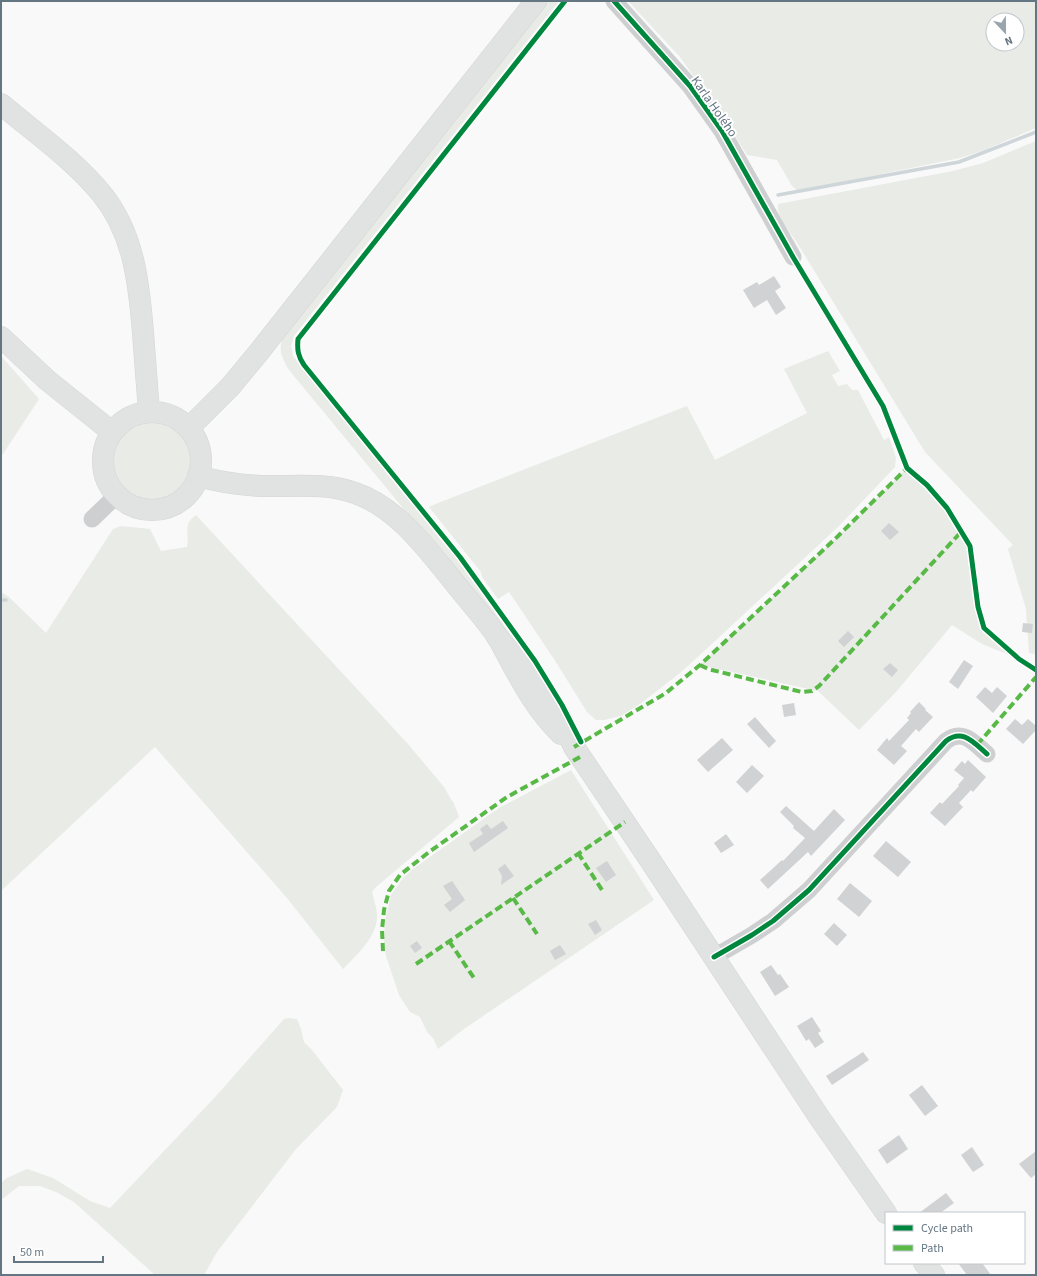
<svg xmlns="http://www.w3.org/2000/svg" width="1037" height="1276" viewBox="0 0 1037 1276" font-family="'Source Sans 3',sans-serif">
<rect width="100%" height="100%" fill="#f9f9f9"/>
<g fill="#e8ebe6" fill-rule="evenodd">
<path d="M 546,1 L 559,1 L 294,336 L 291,346 L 293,356 L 417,508 L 458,560 L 535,668 L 289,370 C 278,351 279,348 286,328 Z"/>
<path d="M 628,1 L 1036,1 L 1036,128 L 982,151 L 960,158 L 798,191 L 792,186 L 777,160 L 747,155 L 725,120 L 680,57 ZM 993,20 L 1017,20 L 1017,44 L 993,44 Z"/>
<path d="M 1036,141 L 1036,654 L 1035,654 L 1029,653 L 1026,609 L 1008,549 L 1013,545 L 925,452 L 796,241 C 789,231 776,217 778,204 L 953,171 L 983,163 Z"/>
<polygon points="828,351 840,371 832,375 838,386 847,384 852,390 858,390 884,440 889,437 896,458 895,467 839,526 702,653 680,673 640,704 621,716 604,720 596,720 587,712 554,659 509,592 498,599 482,577 481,572 429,507 433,505 687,406 715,460 807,413 784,369"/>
<polygon points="1,356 39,399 1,457"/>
<circle cx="152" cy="461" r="39"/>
<polygon points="907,468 927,485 947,508 970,546 978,607 984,628 1019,659 982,644 952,625 896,692 859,730 818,691 700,665 835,539"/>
<path d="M 196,515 L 408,744 L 444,787 L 452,801 L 453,801 L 459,817 L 376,887 L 372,892 C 374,899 376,907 377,914 C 379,935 356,956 343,969 L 287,898 L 155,747 L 1,891 L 1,592 L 9,597 L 46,633 L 113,529 L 121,526 L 150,529 L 161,551 L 187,547 C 190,532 182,525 196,515 Z"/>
<polygon points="571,770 654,900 464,1029 438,1049 433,1038 427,1032 420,1017 410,1012 399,995 386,956 384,942 385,921 391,895 403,878 413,869 499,808"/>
<polygon points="288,1018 297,1019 301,1029 304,1042 312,1050 343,1090 337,1107 296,1149 217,1252 204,1275 155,1275 74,1202 56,1192 40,1186 19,1186 1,1200 1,1183 7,1178 27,1169 53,1178 90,1201 110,1208 217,1095 284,1019"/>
</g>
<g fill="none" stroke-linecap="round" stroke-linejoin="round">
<g stroke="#ced6d9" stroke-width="3.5">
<polyline points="778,195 959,162 1036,132"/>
<polyline points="1,600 6,600"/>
</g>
</g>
<g fill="#d0d2d3">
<polygon points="774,276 781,287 775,291 786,308 776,315 767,300 754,308 743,290 757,282 759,285"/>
<polygon points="889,523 899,532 890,540 881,531"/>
<polygon points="1023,623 1033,624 1032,633 1022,632"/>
<polygon points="848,631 854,637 844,647 838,641"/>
<polygon points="964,660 973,666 958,689 949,682"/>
<polygon points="890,663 898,670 892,677 883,669"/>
<polygon points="985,687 992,693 997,687 1007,696 993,713 976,697"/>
<polygon points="919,702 926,709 925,710 933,717 919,732 916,729 901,746 907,751 894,765 877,750 887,738 889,741 909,720 907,718 911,713 910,712"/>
<polygon points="794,703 796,715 784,717 782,705"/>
<polygon points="755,717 776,741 769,748 747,724"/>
<polygon points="1015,719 1022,725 1028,719 1036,726 1036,730 1023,744 1006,729"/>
<polygon points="722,738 733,750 708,772 697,760"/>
<polygon points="968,760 986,777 973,792 971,790 959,803 963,807 945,826 930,813 940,802 942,804 959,786 958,785 964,778 954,770 962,761 965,764"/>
<polygon points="752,765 764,776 747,793 736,782"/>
<polygon points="786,806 814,831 834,809 845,820 811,856 808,852 768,889 760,880 782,860 783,861 805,838 793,828 794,826 780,812"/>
<polygon points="503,821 508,828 474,852 469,843 483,834 480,829 487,824 491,829"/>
<polygon points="726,834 734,845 721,853 714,843"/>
<polygon points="886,841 911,862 898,877 873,856"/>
<polygon points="607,861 616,875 606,882 596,868"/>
<polygon points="505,864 514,876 501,885 502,876 498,869"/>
<polygon points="452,881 465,900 450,912 444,905 452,899 443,886"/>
<polygon points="850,883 872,901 859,917 837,899"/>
<polygon points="596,920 602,930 595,935 588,924"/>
<polygon points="834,923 847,935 837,946 824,934"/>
<polygon points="417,941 422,948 415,953 410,946"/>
<polygon points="560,945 566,954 555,960 550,951"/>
<polygon points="771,965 778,975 780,974 789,987 775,996 760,972"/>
<polygon points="812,1017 821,1031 818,1033 824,1042 815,1048 809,1039 806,1041 797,1026"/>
<polygon points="863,1052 869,1060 832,1085 826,1076"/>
<polygon points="922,1085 938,1106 925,1116 909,1095"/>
<polygon points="899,1135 908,1149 887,1164 878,1150"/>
<polygon points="972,1147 984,1165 973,1172 961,1155"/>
<polygon points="1036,1151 1036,1174 1031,1178 1019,1164"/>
<polygon points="946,1193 954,1203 940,1213 919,1213"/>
<polygon points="958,1263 982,1263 991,1275 967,1275"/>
</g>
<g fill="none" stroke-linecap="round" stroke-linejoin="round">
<g stroke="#d5d6d7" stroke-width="22">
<g id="major">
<path d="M 1,104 C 34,132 74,160 101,193 C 134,233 139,283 143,333 C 145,359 147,386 149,412"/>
<polyline points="1,337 47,380 112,432"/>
<circle cx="152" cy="461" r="49"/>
<polyline points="189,428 230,387 259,352 536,1"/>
<path d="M 198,476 C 219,482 240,485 261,486 C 292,487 325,482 355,493 C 400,508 433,557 462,592 C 474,607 488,622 498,638 C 517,672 532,706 561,734"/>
<polyline points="497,637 545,691 560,716 574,747 650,860 819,1117 886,1213"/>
<polyline points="924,1263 934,1275"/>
</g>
</g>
<g stroke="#cecfd0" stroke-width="17">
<polyline points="614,1 690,86 722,131 793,257"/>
<polyline points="92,519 117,495"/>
<path d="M 714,957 L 752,935 L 773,921 L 809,890 L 946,741 C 963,728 974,743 987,754"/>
</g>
<use href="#major" stroke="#e1e2e2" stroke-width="21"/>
<g stroke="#58b947" stroke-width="4" stroke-dasharray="8 4" stroke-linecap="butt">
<polyline points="700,665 708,669 802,692 812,691 819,686 961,532"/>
<polyline points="977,745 1036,677"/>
<polyline points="574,747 666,693 700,665 835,539 907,468"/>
<polyline points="578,853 602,890"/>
<polyline points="513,898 537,934"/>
<polyline points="449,941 474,978"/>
<polyline points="383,951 382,930 384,910 389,891 400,875 429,852 507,797 580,757"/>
<polyline points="416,964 625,822"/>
</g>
<g stroke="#fff" stroke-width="8">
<g id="cycleway">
<path d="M 565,1 L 298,339 C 297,350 298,356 304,365 L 460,557 L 535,661 L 562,705 L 581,742"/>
<polyline points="614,1 690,86 722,131 793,257 883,406 907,468 927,485 947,508 970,546 978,607 984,628 1019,659 1036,670"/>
<path d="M 714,957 L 752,935 L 773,921 L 809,890 L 946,741 C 963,728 974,743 987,754"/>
</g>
</g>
<use href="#cycleway" stroke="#00873e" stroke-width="5"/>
</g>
<g text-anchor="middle" stroke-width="4" stroke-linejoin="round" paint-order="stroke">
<g font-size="13" fill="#657683" stroke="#fff">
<text transform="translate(715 106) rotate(55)" y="5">Karla Holého</text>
</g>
</g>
<rect width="1037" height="1276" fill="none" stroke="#657683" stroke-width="4"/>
<rect x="885" y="1212" width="140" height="52" fill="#ffffff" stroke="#c1c8cd"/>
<rect x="893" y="1225" width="20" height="6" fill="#00873e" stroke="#c1c8cd"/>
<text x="921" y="1232" font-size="12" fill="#657683">Cycle path</text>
<rect x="893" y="1245" width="20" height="6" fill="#58b947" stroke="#c1c8cd"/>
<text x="921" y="1252" font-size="12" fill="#657683">Path</text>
<g transform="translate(1005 32) rotate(158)"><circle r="19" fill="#ffffff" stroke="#c1c8cd"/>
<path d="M0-3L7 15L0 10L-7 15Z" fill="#99a4ac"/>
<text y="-6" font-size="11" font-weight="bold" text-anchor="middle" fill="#657683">N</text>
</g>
<path d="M14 1256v6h89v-6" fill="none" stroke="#657683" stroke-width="2"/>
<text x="20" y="1256" font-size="12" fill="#657683" stroke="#ffffff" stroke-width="3" paint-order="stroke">50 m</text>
</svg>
